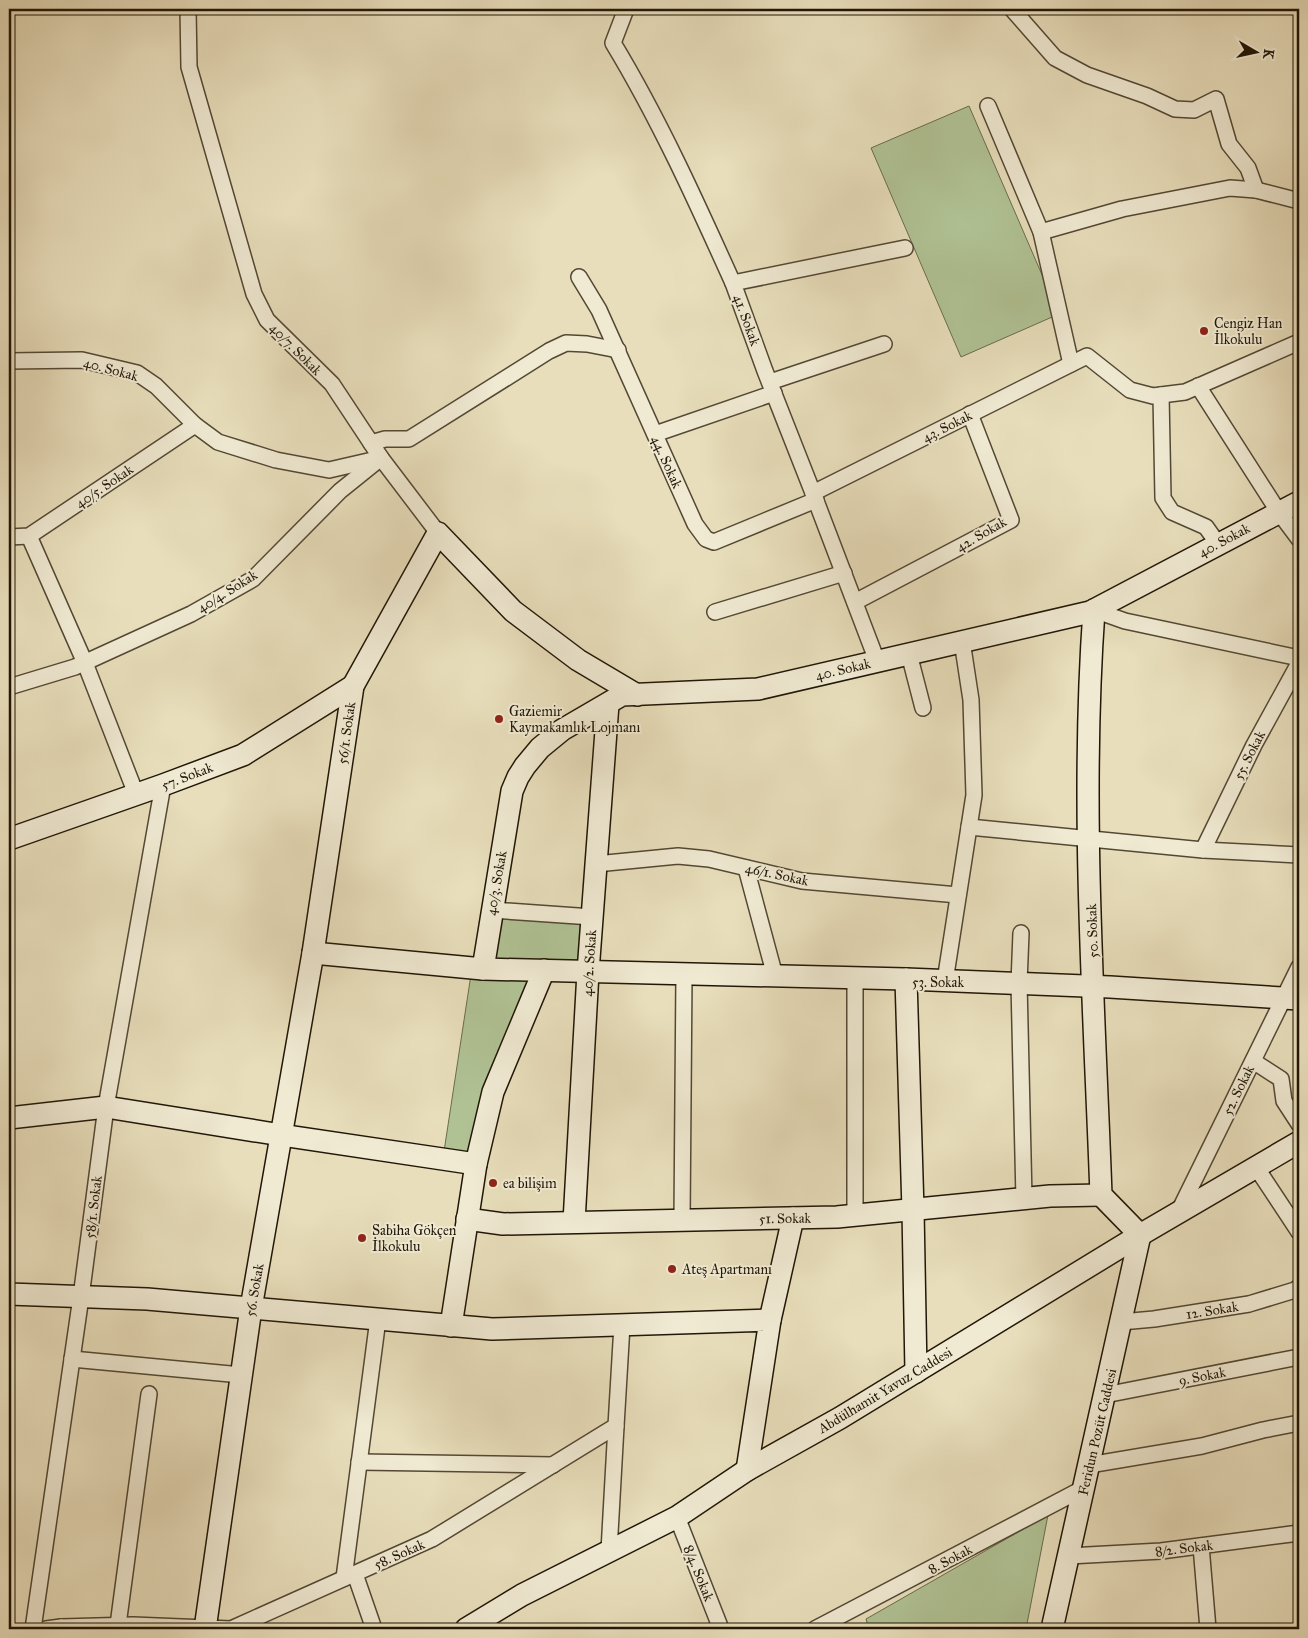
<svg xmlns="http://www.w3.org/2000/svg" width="1308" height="1638" viewBox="0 0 1308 1638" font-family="'IM FELL Great Primer',serif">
<rect width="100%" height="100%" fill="#e8debb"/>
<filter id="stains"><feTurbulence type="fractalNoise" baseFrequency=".004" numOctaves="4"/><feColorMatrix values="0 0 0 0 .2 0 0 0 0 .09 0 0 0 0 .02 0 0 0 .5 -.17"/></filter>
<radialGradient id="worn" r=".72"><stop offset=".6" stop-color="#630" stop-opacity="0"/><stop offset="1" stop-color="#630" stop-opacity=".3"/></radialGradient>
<g fill="#b0c294" stroke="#686c4e">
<polygon points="969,106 1059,314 961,357 871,148"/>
<polygon points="492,910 592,917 588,972 544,971 476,1164 443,1158 472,968"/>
<polygon points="1048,1515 1026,1629 869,1629 866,1619"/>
</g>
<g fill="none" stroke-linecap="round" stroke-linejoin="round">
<g stroke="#534834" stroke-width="18">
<g id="street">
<polyline points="188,9 189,67 254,294 267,320 332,384 381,458 438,533"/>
<path d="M 626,9 L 613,43 C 659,119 696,201 733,283"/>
<polyline points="1012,9 1055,58 1087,75 1147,96 1175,109 1194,110 1216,99 1229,144 1248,168 1256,190"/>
<polyline points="988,106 1041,232 1071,364"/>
<polyline points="1041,232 1122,209 1230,188 1256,190 1299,201"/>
<polyline points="579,277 599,310 695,524 706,539 714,542 816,500"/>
<polyline points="9,361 82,360 137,373 156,386 195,425 218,442 276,460 329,470 377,459"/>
<polyline points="770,382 884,344"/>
<polyline points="1198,386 1278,511 1299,539"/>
<polyline points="1161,395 1163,498 1172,512 1206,527 1218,544"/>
<polyline points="655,434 774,393"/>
<polyline points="371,443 385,439 409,439 549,351 566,343 587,344 618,350"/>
<polyline points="813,493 765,371 733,283 905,248"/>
<polyline points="29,536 85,663 136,794"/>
<polyline points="9,537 29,536 195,425"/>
<polyline points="855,602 1011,520 970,414"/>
<polyline points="1094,610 1125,621 1299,658"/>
<polyline points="715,612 844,573"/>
<polyline points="909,654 923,708"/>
<polyline points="877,661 813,493 1087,356 1130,390 1153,396 1185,392 1299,342"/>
<polyline points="9,687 75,667 191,614 253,579 340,491 381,458"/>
<polyline points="969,827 1203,850 1299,855"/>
<polyline points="1203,850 1254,745 1299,663"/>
<polyline points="596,864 678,856 709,859 802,881 958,895"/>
<polyline points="746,868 775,976"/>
<polyline points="492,910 592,917"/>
<polyline points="1021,933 1019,983 1024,1199"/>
<polyline points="855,978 855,1216"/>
<polyline points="945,981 974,795 971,700 962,641"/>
<polyline points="1253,1061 1281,1079 1284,1101 1299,1124"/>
<polyline points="1256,1167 1299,1232"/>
<polyline points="1178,1213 1299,967"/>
<polyline points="682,1220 684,974"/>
<polyline points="1121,1322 1154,1319 1249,1304 1295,1290 1299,1287"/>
<polyline points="72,1359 241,1375"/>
<polyline points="1105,1395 1299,1357"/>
<polyline points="359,1462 553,1465"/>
<polyline points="1089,1465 1202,1446 1263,1430 1299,1423"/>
<polyline points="677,1517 721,1629"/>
<polyline points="1201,1546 1208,1629"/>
<polyline points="609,1551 616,1426"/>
<polyline points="1069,1556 1161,1551 1299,1533"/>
<polyline points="355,1574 374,1629"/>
<polyline points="344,1578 378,1319"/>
<polyline points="118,1625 149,1394"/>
<polyline points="61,1627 133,1625 231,1629 432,1539 616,1426 622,1325"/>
<polyline points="33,1629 81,1297 106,1107 163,785"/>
<polyline points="46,1629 61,1627 62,1629"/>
<polyline points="815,1629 1084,1488"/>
</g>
</g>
<g stroke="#211607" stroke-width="24">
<g id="secondary">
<polyline points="9,839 163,785 243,755 353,686"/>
<polyline points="313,953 483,969 512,791 518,777 525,766 540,748 562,730 622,695 758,689 1090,612 1299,502"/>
<polyline points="483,969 906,979"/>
<polyline points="9,1118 106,1107 281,1135 476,1164 451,1326"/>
<polyline points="476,1164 493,1092 544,970"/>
<polyline points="467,1219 503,1224 837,1217 1050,1196 1101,1195"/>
<polyline points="574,1222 588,972 608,704"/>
<polyline points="9,1294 147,1299 492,1329 770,1320 747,1470"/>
<polyline points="770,1320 793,1218"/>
<polyline points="916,1372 913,1210 906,979 1110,987 1299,999"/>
<polyline points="205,1629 251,1308 313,953 353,686 438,533 513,611 578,660 637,695"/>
<polyline points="466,1629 522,1595 677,1517 747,1470 840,1418 1140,1235 1299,1142"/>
<path d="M 1052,1629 L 1140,1235 L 1101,1195 C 1094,1000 1080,805 1094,610"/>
</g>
</g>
<use href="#street" stroke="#f0ead3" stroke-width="15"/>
<use href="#secondary" stroke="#f0ead3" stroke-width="21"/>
</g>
<g fill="#8f2418" stroke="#f0ead3" stroke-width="2">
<circle cx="1204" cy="331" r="5"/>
<circle cx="499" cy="719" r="5"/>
<circle cx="493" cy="1183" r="5"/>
<circle cx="362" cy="1238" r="5"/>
<circle cx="672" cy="1269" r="5"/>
</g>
<g text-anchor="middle" stroke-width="4" stroke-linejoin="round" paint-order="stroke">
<g font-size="14" fill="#211607" stroke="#f0ead3">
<text transform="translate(747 320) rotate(70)" y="5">41. Sokak</text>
<text transform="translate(296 349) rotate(45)" y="5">40/7. Sokak</text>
<text transform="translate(111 369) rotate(15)" y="5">40. Sokak</text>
<text transform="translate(947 426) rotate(-27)" y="5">43. Sokak</text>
<text transform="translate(667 462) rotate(66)" y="5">44. Sokak</text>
<text transform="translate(104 486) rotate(-34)" y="5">40/5. Sokak</text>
<text transform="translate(981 534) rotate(-30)" y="5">42. Sokak</text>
<text transform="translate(1224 540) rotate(-28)" y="5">40. Sokak</text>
<text transform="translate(227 591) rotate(-32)" y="5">40/4. Sokak</text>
<text transform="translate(843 669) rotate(-13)" y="5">40. Sokak</text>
<text transform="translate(346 733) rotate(-82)" y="5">56/1. Sokak</text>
<text transform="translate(1249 755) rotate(-63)" y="5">55. Sokak</text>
<text transform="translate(187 776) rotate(-21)" y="5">57. Sokak</text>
<text transform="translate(777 874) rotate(12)" y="5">46/1. Sokak</text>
<text transform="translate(496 883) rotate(-80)" y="5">40/3. Sokak</text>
<text transform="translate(1092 931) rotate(-92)" y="5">50. Sokak</text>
<text transform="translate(589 963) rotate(-86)" y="5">40/2. Sokak</text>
<text x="938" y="987">53. Sokak</text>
<text transform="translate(1238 1090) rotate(-64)" y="5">52. Sokak</text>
<text transform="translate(93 1207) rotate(-83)" y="5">58/1. Sokak</text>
<text transform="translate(785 1218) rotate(-1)" y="5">51. Sokak</text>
<text transform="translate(254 1290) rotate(-80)" y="5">56. Sokak</text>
<text transform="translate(1212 1310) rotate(-9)" y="5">12. Sokak</text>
<text transform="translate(1202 1376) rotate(-11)" y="5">9. Sokak</text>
<text transform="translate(885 1390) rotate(-31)" y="5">Abdülhamit Yavuz Caddesi</text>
<text transform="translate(1097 1432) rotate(-77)" y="5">Feridun Pozüt Caddesi</text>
<text transform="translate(1184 1548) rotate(-7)" y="5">8/2. Sokak</text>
<text transform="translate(399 1554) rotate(-24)" y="5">58. Sokak</text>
<text transform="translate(950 1559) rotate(-28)" y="5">8. Sokak</text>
<text transform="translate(699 1573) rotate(68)" y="5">8/4. Sokak</text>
</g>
<g font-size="14" fill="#211607" stroke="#f0ead3" text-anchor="start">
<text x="1214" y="328">Cengiz Han<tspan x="1214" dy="16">İlkokulu</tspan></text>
<text x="509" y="716">Gaziemir<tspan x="509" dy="16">Kaymakamlık Lojmanı</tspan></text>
<text x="503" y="1188">ea bilişim</text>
<text x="372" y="1235">Sabiha Gökçen<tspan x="372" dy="16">İlkokulu</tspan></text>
<text x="682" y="1274">Ateş Apartmanı</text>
</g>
</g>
<rect width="1308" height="1638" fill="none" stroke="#e8debb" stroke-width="30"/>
<rect x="10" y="10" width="1288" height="1618" fill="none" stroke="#211607" stroke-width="2.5"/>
<rect x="15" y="15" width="1278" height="1608" fill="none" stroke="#211607"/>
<g transform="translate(1256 52) rotate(99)" stroke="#f0ead3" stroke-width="4" paint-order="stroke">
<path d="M0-4L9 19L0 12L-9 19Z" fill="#211607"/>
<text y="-8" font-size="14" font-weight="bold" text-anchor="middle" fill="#211607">K</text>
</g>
<rect width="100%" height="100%" filter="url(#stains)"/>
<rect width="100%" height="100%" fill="url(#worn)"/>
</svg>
